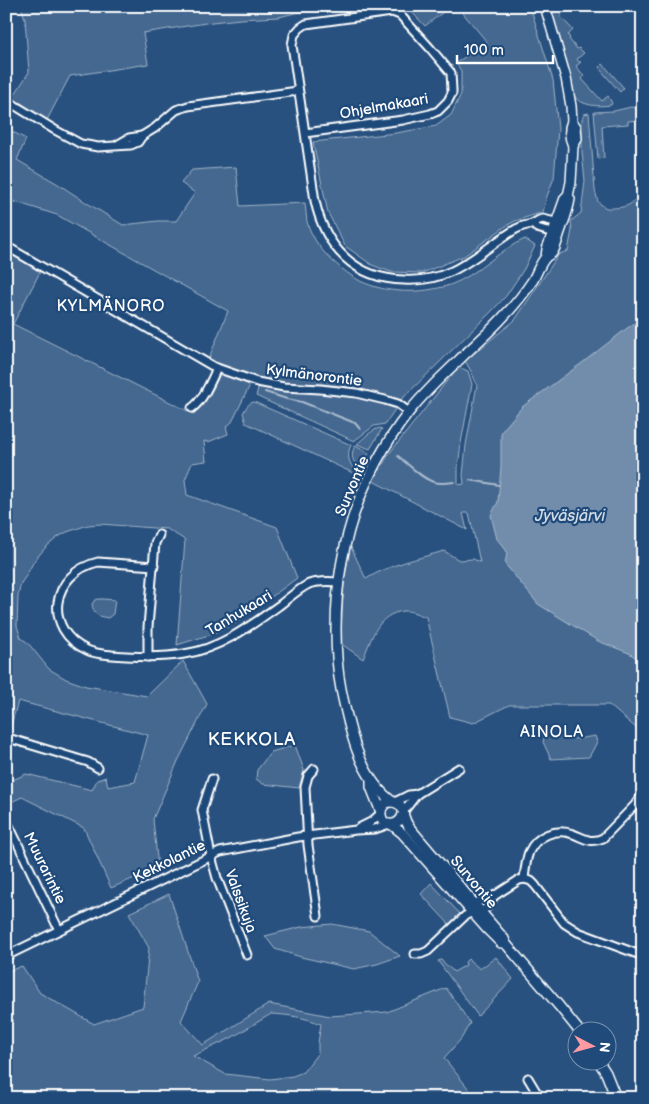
<svg xmlns="http://www.w3.org/2000/svg" width="649" height="1104" viewBox="0 0 649 1104" font-family="'Balsamiq Sans',sans-serif">
<rect width="100%" height="100%" fill="#28517f"/>
<filter id="ink" filterUnits="userSpaceOnUse"><feTurbulence type="fractalNoise" baseFrequency=".02" numOctaves="2"/><feDisplacementMap in="SourceGraphic" scale="10" xChannelSelector="R" yChannelSelector="G"/><feConvolveMatrix kernelMatrix="1 2 1 2 8 2 1 2 1" color-interpolation-filters="sRGB"/></filter>
<g filter="url(#ink)">
<g fill="#446890" stroke="#a2b4c8" fill-rule="evenodd">
<polygon points="21,6 348,6 295,13 279,17 240,19 212,22 143,33 148,64 70,76 47,120 12,99 29,72 25,19"/>
<polygon points="404,6 451,6 425,26 407,7"/>
<polygon points="457,6 530,6 553,80 558,129 554,178 547,196 543,212 515,221 506,226 464,256 422,273 391,272 372,265 345,246 328,213 313,142 396,133 436,126 451,115 461,94 461,71 456,63 487,42"/>
<path d="M 560,6 L 561,6 L 565,11 L 560,16 L 573,30 L 568,35 L 570,38 L 569,39 L 577,49 L 579,48 L 584,53 L 577,59 L 579,62 L 581,62 L 576,66 L 584,76 L 582,79 L 602,101 L 608,96 L 612,103 L 611,105 C 598,107 581,106 573,95 L 551,14 Z"/>
<polygon points="603,64 624,88 620,92 599,68"/>
<path d="M 631,107 C 641,109 643,115 643,124 L 639,125 L 639,120 L 628,121 L 628,124 L 602,126 L 604,158 L 598,159 L 594,112 L 614,111 Z"/>
<path d="M 589,113 L 595,190 L 598,202 L 606,208 C 622,208 633,208 640,191 L 643,190 L 643,734 L 609,705 L 509,705 L 473,723 L 450,717 L 426,617 C 420,615 410,610 404,611 C 377,614 372,638 363,659 L 340,643 L 344,582 L 350,545 L 366,579 C 390,564 417,559 444,551 L 459,560 L 473,559 L 480,562 L 469,513 L 463,513 L 467,530 L 373,481 L 389,454 L 458,367 L 468,371 L 472,384 L 461,443 L 458,467 L 458,485 L 464,484 L 463,475 L 466,445 L 477,385 L 471,371 L 465,361 L 515,320 L 559,254 L 568,251 L 572,230 L 571,221 L 581,213 L 585,181 L 582,152 L 582,119 L 584,114 Z"/>
<path d="M 11,131 L 26,139 L 17,160 L 58,184 L 87,203 L 123,225 L 158,221 L 176,221 L 195,193 L 181,183 L 192,170 L 236,167 L 240,206 L 305,203 C 306,209 306,216 307,222 C 312,238 322,252 335,263 C 342,269 351,276 360,281 C 388,294 420,294 450,285 C 478,275 498,250 525,239 L 535,246 L 524,269 L 506,296 L 490,313 L 401,400 L 358,388 L 321,384 L 285,384 L 257,378 L 219,364 L 209,358 L 228,311 L 57,215 L 6,199 L 6,140 Z"/>
<polygon points="6,251 40,272 13,324 194,414 219,372 250,385 232,422 226,427 228,434 208,442 204,441 206,461 192,463 185,480 187,495 277,527 297,578 236,623 209,635 177,645 185,540 167,529 100,524 88,525 67,532 58,537 45,548 34,561 26,576 21,583 18,596 17,626 21,638 28,643 49,669 66,679 86,686 147,696 183,661 207,704 178,761 153,819 158,868 111,888 84,828 22,797 9,803 6,796 6,783 26,774 92,790 97,780 106,777 108,787 135,782 148,735 18,701 8,736 6,735"/>
<polygon points="259,385 356,396 384,403 396,408 385,424 374,426 354,441 256,396"/>
<path d="M 254,402 L 351,445 C 346,455 349,464 356,471 L 355,474 L 246,423 L 243,413 C 246,408 248,403 254,402 Z"/>
<path d="M 380,428 L 382,429 L 370,449 L 357,444 C 364,438 371,430 380,428 Z"/>
<path d="M 355,446 L 369,453 L 361,469 C 352,463 350,455 355,446 Z"/>
<path d="M 97,599 L 103,599 L 115,600 L 113,614 L 108,618 C 97,616 94,615 92,604 L 94,601 Z"/>
<polygon points="545,735 577,739 595,736 597,742 589,757 551,759 543,742"/>
<polygon points="295,745 304,770 299,788 263,784 256,779 257,770 271,752"/>
<polygon points="431,883 461,915 450,925 421,894"/>
<path d="M 169,894 L 198,982 L 181,1021 L 203,1045 L 269,1004 L 330,1016 L 387,1012 L 446,988 L 470,1023 L 461,1039 L 444,1058 L 476,1098 L 6,1098 L 6,972 L 22,966 L 40,993 L 94,1024 L 143,1007 L 149,948 L 129,913 ZM 271,1014 C 289,1015 304,1017 321,1024 L 318,1043 L 318,1053 L 303,1072 L 293,1076 L 270,1079 L 225,1074 L 193,1056 L 231,1038 Z"/>
<polygon points="332,924 369,931 400,956 377,964 354,969 301,957 275,949 265,936 301,927"/>
<polygon points="496,957 513,979 478,1016 438,961 441,960 454,972 466,965 465,962 468,959 480,969"/>
</g>
<polygon fill="#718dab" stroke="#aabbcd" points="643,319 643,662 629,653 598,641 538,604 505,564 507,553 506,550 497,539 491,515 498,502 501,467 501,435 502,431 522,407 582,363 630,326"/>
<g fill="none" stroke-linecap="round" stroke-linejoin="round">
<g stroke="#aabbcd" stroke-width="2">
<polyline points="265,392 287,399 302,402 355,423 360,429"/>
<path d="M 398,456 C 408,464 422,479 434,482 C 440,484 447,483 454,482"/>
<polyline points="470,480 499,485"/>
</g>
<g stroke="#fff" stroke-width="11">
<g id="minor">
<polyline points="6,100 55,130 81,144 98,147 131,145 138,142 142,136 155,128 176,110 188,106 298,91"/>
<path d="M 305,133 L 403,120 L 430,114 L 438,111 L 448,101 L 452,93 L 452,90 L 451,73 L 430,48 L 400,15 L 392,12 L 306,24 L 300,28 L 294,35 L 292,45 L 315,201 C 325,247 355,279 404,280 C 421,281 437,278 452,271 C 475,260 494,242 516,229 L 523,226 L 532,224 L 539,220 L 543,219 L 559,223"/>
<polyline points="117,145 129,138 142,136"/>
<polyline points="532,224 537,228 557,234"/>
<polyline points="6,246 214,367 257,382 284,387 320,389 356,393 385,400 398,404 409,412"/>
<path d="M 192,408 C 203,401 212,379 217,368"/>
<path d="M 154,566 L 98,562 C 51,573 42,629 87,650 C 95,654 104,654 112,655 C 136,657 161,658 184,654 C 220,649 252,625 281,604 C 289,598 300,588 309,584 C 318,581 329,581 339,582"/>
<polyline points="148,657 148,627 155,543 159,535"/>
<polyline points="6,739 8,738 88,762 98,768"/>
<polyline points="314,769 308,776 305,787 308,845 318,916"/>
<polyline points="212,779 202,810 211,856 217,878 247,955"/>
<polyline points="395,802 409,795 417,794 459,768"/>
<polyline points="403,812 417,794"/>
<polyline points="6,819 59,930"/>
<polyline points="359,828 371,822 380,814"/>
<path d="M 524,879 C 525,870 526,860 529,852 C 537,835 556,828 573,834 C 584,838 590,844 603,838 L 635,805 L 643,793"/>
<polyline points="473,909 475,904 484,898 494,896 519,880 524,879 531,881 535,885 564,923 578,932 643,956"/>
<path d="M 477,912 C 486,912 490,903 494,896"/>
<polyline points="415,954 421,954 428,951 465,916 472,912"/>
<polyline points="6,956 220,852 298,837 356,830 375,829 389,824"/>
<polyline points="528,1078 540,1098"/>
</g>
</g>
<g stroke="#fff" stroke-width="12">
<g id="major">
<path d="M 572,121 C 568,130 569,137 573,146"/>
<polyline points="546,257 547,249 565,198 567,196"/>
<polyline points="371,780 371,787 381,812"/>
<path d="M 393,802 C 359,778 349,728 341,689 C 337,669 336,649 336,629 C 336,549 360,475 409,412 C 424,393 442,376 459,360 C 474,345 491,331 505,315 C 515,305 525,292 533,280 C 537,273 540,263 546,257 C 548,255 550,255 552,253 C 556,248 557,241 559,235 C 563,223 568,212 570,199 L 568,196 L 571,182 L 573,146 L 577,139 L 576,127 L 572,121 L 571,106 L 566,78 L 545,6"/>
<path d="M 403,814 C 400,826 383,829 381,815 C 380,811 382,807 385,804 C 390,800 399,802 402,808 C 404,811 403,813 404,816 C 405,820 407,824 409,827 L 504,939 L 506,944 L 559,1006 L 580,1032"/>
<polyline points="392,825 402,833 487,929 501,943"/>
<polyline points="599,1062 606,1073 616,1098"/>
</g>
</g>
<use href="#minor" stroke="#1f4a7a" stroke-width="7"/>
<use href="#major" stroke="#1f4a7a" stroke-width="9"/>
</g>
</g>
<g text-anchor="middle" stroke-width="4.5" stroke-linejoin="round" paint-order="stroke">
<g font-size="15" fill="#fff" stroke="#1f4a7a">
<text transform="translate(384 106) rotate(-10)" y="5">Ohjelmakaari</text>
<text transform="translate(314 375) rotate(7)" y="5">Kylmänorontie</text>
<text transform="translate(352 486) rotate(-67)" y="5">Survontie</text>
<text transform="translate(239 613) rotate(-31)" y="5">Tanhukaari</text>
<text transform="translate(169 861) rotate(-26)" y="5">Kekkolantie</text>
<text transform="translate(45 868) rotate(64)" y="5">Muurarintie</text>
<text transform="translate(474 882) rotate(50)" y="5">Survontie</text>
<text transform="translate(241 901) rotate(70)" y="5">Valssikuja</text>
</g>
<g font-size="16" letter-spacing="1" fill="#fff" stroke="#1f4a7a">
<text x="111" y="311">KYLMÄNORO</text>
<text x="552" y="737">AINOLA</text>
</g>
<g font-size="16" font-style="italic" fill="#d4dde6" stroke="#1f4a7a">
<text x="570" y="521">Jyväsjärvi</text>
</g>
<g font-size="18" letter-spacing="1" fill="#fff" stroke="#1f4a7a">
<text x="252" y="745">KEKKOLA</text>
</g>
</g>
<rect width="649" height="1104" fill="none" stroke="#1f4a7a" stroke-width="25"/>
<rect x="12" y="12" width="624" height="1079" fill="none" stroke="#fff" stroke-width="2" filter="url(#ink)"/>
<g transform="translate(592 1046) rotate(96)"><circle r="24" fill="#1f4a7a" stroke="#7992af"/>
<path d="M0-4L9 19L0 12L-9 19Z" fill="#ff9aa2"/>
<text y="-8" font-size="14" font-weight="bold" text-anchor="middle" fill="#ffffff">N</text>
</g>
<path d="M457 55v8h96v-8" fill="none" stroke="#ffffff" stroke-width="2.5"/>
<text x="464" y="55" font-size="15" fill="#ffffff" stroke="#1f4a7a" stroke-width="4" paint-order="stroke">100 m</text>
</svg>
